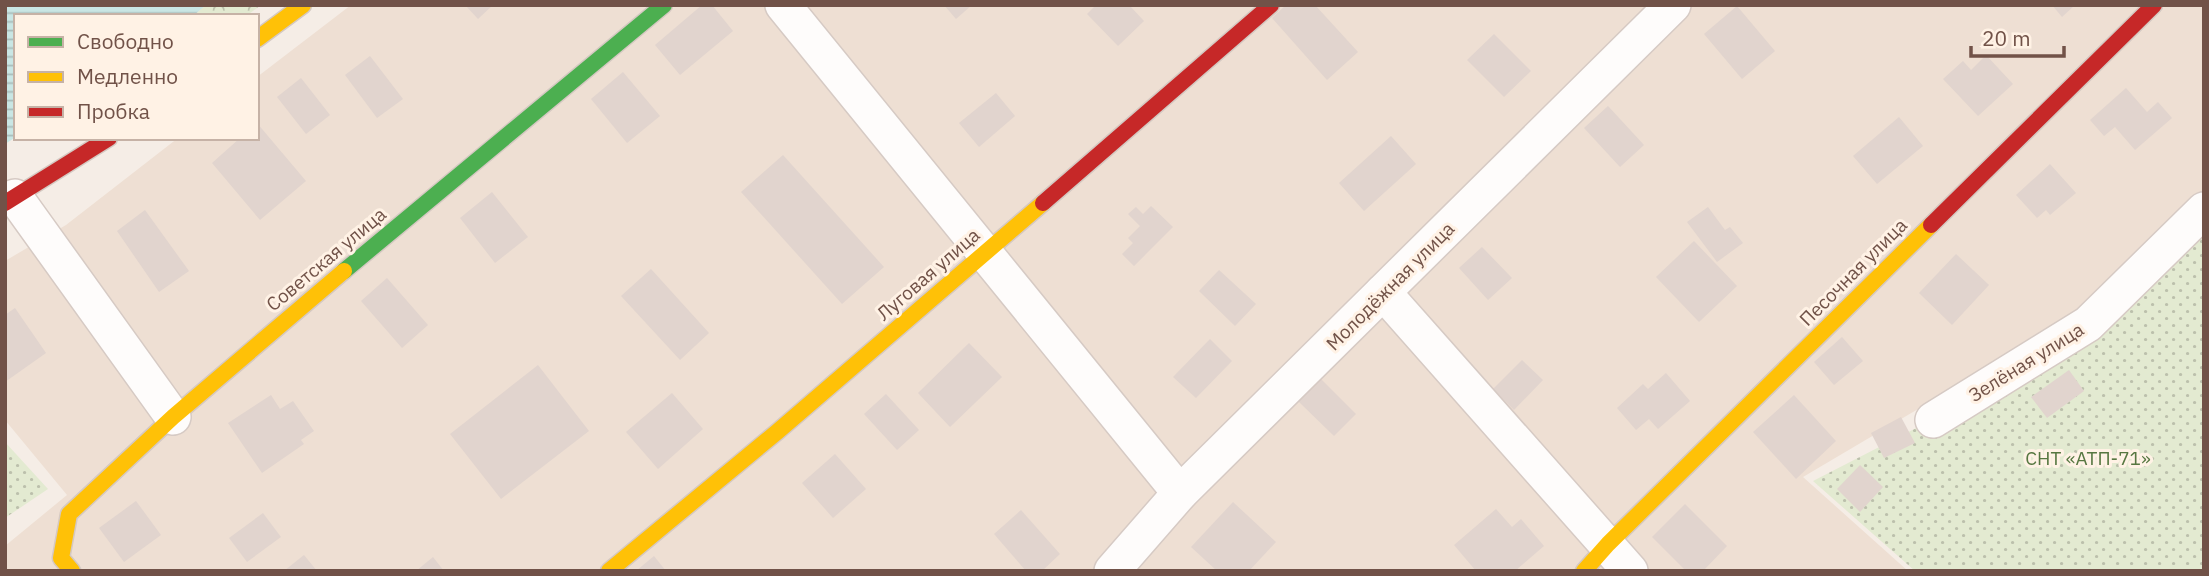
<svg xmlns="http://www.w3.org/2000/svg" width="2209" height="576" viewBox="0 0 2209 576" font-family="'IBM Plex Sans',sans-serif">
<defs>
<pattern id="forest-crowns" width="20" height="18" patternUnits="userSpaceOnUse" patternTransform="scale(1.75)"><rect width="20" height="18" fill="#e3ead1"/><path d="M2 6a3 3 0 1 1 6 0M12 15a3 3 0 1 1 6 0" fill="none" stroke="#bcc0ac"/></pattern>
<pattern id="garden-dots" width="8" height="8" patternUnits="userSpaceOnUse" patternTransform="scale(1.75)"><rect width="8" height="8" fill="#e3ead1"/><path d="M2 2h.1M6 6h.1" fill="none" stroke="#bcc0ac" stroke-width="1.8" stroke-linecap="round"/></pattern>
<pattern id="water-rules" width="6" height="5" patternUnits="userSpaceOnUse" patternTransform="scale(1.75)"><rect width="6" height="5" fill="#c9e6e4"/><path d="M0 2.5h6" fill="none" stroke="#a8bdbb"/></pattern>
</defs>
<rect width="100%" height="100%" fill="#f5ede6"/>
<polygon fill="#eedfd3" points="351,5 2204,5 2204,189 2082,312 1803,477 1908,571 5,571 5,546 67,495 5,420 5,261 66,225 178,138 257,138 257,77"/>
<polygon fill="url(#forest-crowns)" points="206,5 261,5 246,16 193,16"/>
<g fill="url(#garden-dots)">
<polygon points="2204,210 2204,571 1915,571 1813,481 1924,424 2088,324"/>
<polygon points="5,442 48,489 5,518"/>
</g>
<polygon fill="url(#water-rules)" points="5,5 206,5 193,16 16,16 16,137 5,144"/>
<g fill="#e1d4ce">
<polygon points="465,5 493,5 478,19"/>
<polygon points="702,5 712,5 733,31 680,75 655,45"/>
<polygon points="944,5 972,5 956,19"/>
<polygon points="1096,5 1129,5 1144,21 1118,46 1087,14"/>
<polygon points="1286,5 1315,5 1358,52 1327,80 1272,18"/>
<polygon points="2052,5 2075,5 2062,17"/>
<polygon points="1737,6 1775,51 1742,79 1704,34"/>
<polygon points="1494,34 1531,71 1504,97 1467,60"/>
<polygon points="1986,55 2013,84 1978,116 1943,79 1963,61 1971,70"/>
<polygon points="370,56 403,99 377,118 345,75"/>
<polygon points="623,72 660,116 627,143 591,99"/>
<polygon points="301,78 330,115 306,134 277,97"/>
<polygon points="2126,88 2147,112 2158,102 2172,118 2135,150 2115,127 2104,136 2090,120"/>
<polygon points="996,93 1015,116 979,147 959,123"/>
<polygon points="1608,106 1644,145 1620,167 1584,128"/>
<polygon points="1899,117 1923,146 1877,184 1853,156"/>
<polygon points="257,123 306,181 260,220 212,163 240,138 257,138"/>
<polygon points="1391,136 1416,164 1364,211 1339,183"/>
<polygon points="783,155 884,267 842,304 741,192"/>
<polygon points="2050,164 2076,193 2050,215 2046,210 2037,218 2016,195"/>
<polygon points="492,192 528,237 495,263 460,218"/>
<polygon points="1151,206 1173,227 1134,266 1122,254 1133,243 1128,238 1140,226 1128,214 1136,207 1143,214"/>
<polygon points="1708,207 1725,230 1730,227 1743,243 1717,262 1687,222"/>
<polygon points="145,210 189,271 159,292 117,231"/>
<polygon points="1694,241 1737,286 1699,322 1656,277"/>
<polygon points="1482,247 1512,278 1488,300 1459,268"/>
<polygon points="1956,254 1989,285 1952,325 1919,293"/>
<polygon points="651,269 709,333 680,360 621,296"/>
<polygon points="1219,270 1256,304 1235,326 1199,291"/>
<polygon points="387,278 428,325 402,348 361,301"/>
<polygon points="15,308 46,353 5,382 5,315"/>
<polygon points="1842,337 1863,361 1834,385 1814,362"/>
<polygon points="1210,339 1232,361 1196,398 1173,377"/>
<polygon points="969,343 1002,377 950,427 918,393"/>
<polygon points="1522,360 1543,380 1514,410 1493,389"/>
<polygon points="538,365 589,431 501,499 450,434"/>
<polygon points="2069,370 2084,391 2047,418 2031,397"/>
<polygon points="1666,373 1690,401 1658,429 1649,419 1636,430 1617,408 1643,384 1648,389"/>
<polygon points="1320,378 1356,414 1334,436 1298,401"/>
<polygon points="672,393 703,429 658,469 626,432"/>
<polygon points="886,394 919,430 897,450 864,414"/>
<polygon points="271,395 280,409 293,401 314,431 301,440 304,444 262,473 228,423"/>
<polygon points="1794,395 1836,441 1796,479 1753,432"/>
<polygon points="1901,417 1915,443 1884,458 1871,433"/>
<polygon points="835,454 866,489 833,518 802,483"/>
<polygon points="1860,465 1883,487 1860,512 1837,489"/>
<polygon points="136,501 161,535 124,562 99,528"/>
<polygon points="1233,502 1276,542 1249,571 1217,571 1191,547"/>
<polygon points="1685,504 1727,546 1703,571 1686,571 1652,537"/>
<polygon points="1496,509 1512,527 1521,519 1544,546 1515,571 1476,571 1454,545"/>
<polygon points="1021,510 1060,554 1042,571 1026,571 994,534"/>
<polygon points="263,513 281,537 247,562 229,538"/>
<polygon points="304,555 317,571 284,571"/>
<polygon points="654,556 666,571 636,571"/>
<polygon points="433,557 444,571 416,571"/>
</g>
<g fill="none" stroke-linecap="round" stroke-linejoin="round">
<g stroke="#d6cac4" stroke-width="38">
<g id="street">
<polyline points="783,5 1180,493"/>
<polyline points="15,197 173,417"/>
<polyline points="1383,292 1630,571"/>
<polyline points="1933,420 2088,324 2204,210"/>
<polyline points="1112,571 1180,493 1673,5"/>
</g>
</g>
<g stroke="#d5c9c2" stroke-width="19">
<polyline id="fast" points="344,271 664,5"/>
</g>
<g stroke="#d5c9c2" stroke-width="19">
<g id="slow">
<polyline points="257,39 303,5"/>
<polyline points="72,571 61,558 69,514 173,417 344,271"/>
<polyline points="609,571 777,432 1043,203"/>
<polyline points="1584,571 1608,544 1931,225"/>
</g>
</g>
<g stroke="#d5c9c2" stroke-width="19">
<g id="jam">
<polyline points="5,203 109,138"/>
<polyline points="1043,203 1271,5"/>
<polyline points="1931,225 2154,5"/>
</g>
</g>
<use href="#street" stroke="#fefcfb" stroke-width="35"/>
<use href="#fast" stroke="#4caf50" stroke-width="16"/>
<use href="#slow" stroke="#ffc107" stroke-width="16"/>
<use href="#jam" stroke="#c62828" stroke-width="16"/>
</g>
<g text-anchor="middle" stroke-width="6" stroke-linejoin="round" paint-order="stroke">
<g font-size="19" fill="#715248" stroke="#fff2e5">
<text transform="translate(326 259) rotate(-40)" y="7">Советская улица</text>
<text transform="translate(1853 272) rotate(-45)" y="7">Песочная улица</text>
<text transform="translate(928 274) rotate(-41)" y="7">Луговая улица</text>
<text transform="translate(1390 286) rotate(-45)" y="7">Молодёжная улица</text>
<text transform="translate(2026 362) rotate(-32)" y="7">Зелёная улица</text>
</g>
<g font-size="19" fill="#577741" stroke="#fff2e5">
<text x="2088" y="465">СНТ «АТП-71»</text>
</g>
</g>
<rect width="2209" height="576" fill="none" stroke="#715248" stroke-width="14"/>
<rect x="14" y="14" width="245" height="126" fill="#fff2e5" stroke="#c6b2a6" stroke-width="2"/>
<rect x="28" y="37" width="35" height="10" fill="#4caf50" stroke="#c6b2a6" stroke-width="2"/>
<text x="77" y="49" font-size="21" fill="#715248">Свободно</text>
<rect x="28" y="72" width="35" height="10" fill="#ffc107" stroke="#c6b2a6" stroke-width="2"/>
<text x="77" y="84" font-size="21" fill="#715248">Медленно</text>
<rect x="28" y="107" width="35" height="10" fill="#c62828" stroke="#c6b2a6" stroke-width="2"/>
<text x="77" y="119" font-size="21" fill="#715248">Пробка</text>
<path d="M1971 46v10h93v-10" fill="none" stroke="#715248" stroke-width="3.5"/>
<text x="1982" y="46" font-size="21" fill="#715248" stroke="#fff2e5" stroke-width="5" paint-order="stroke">20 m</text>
</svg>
